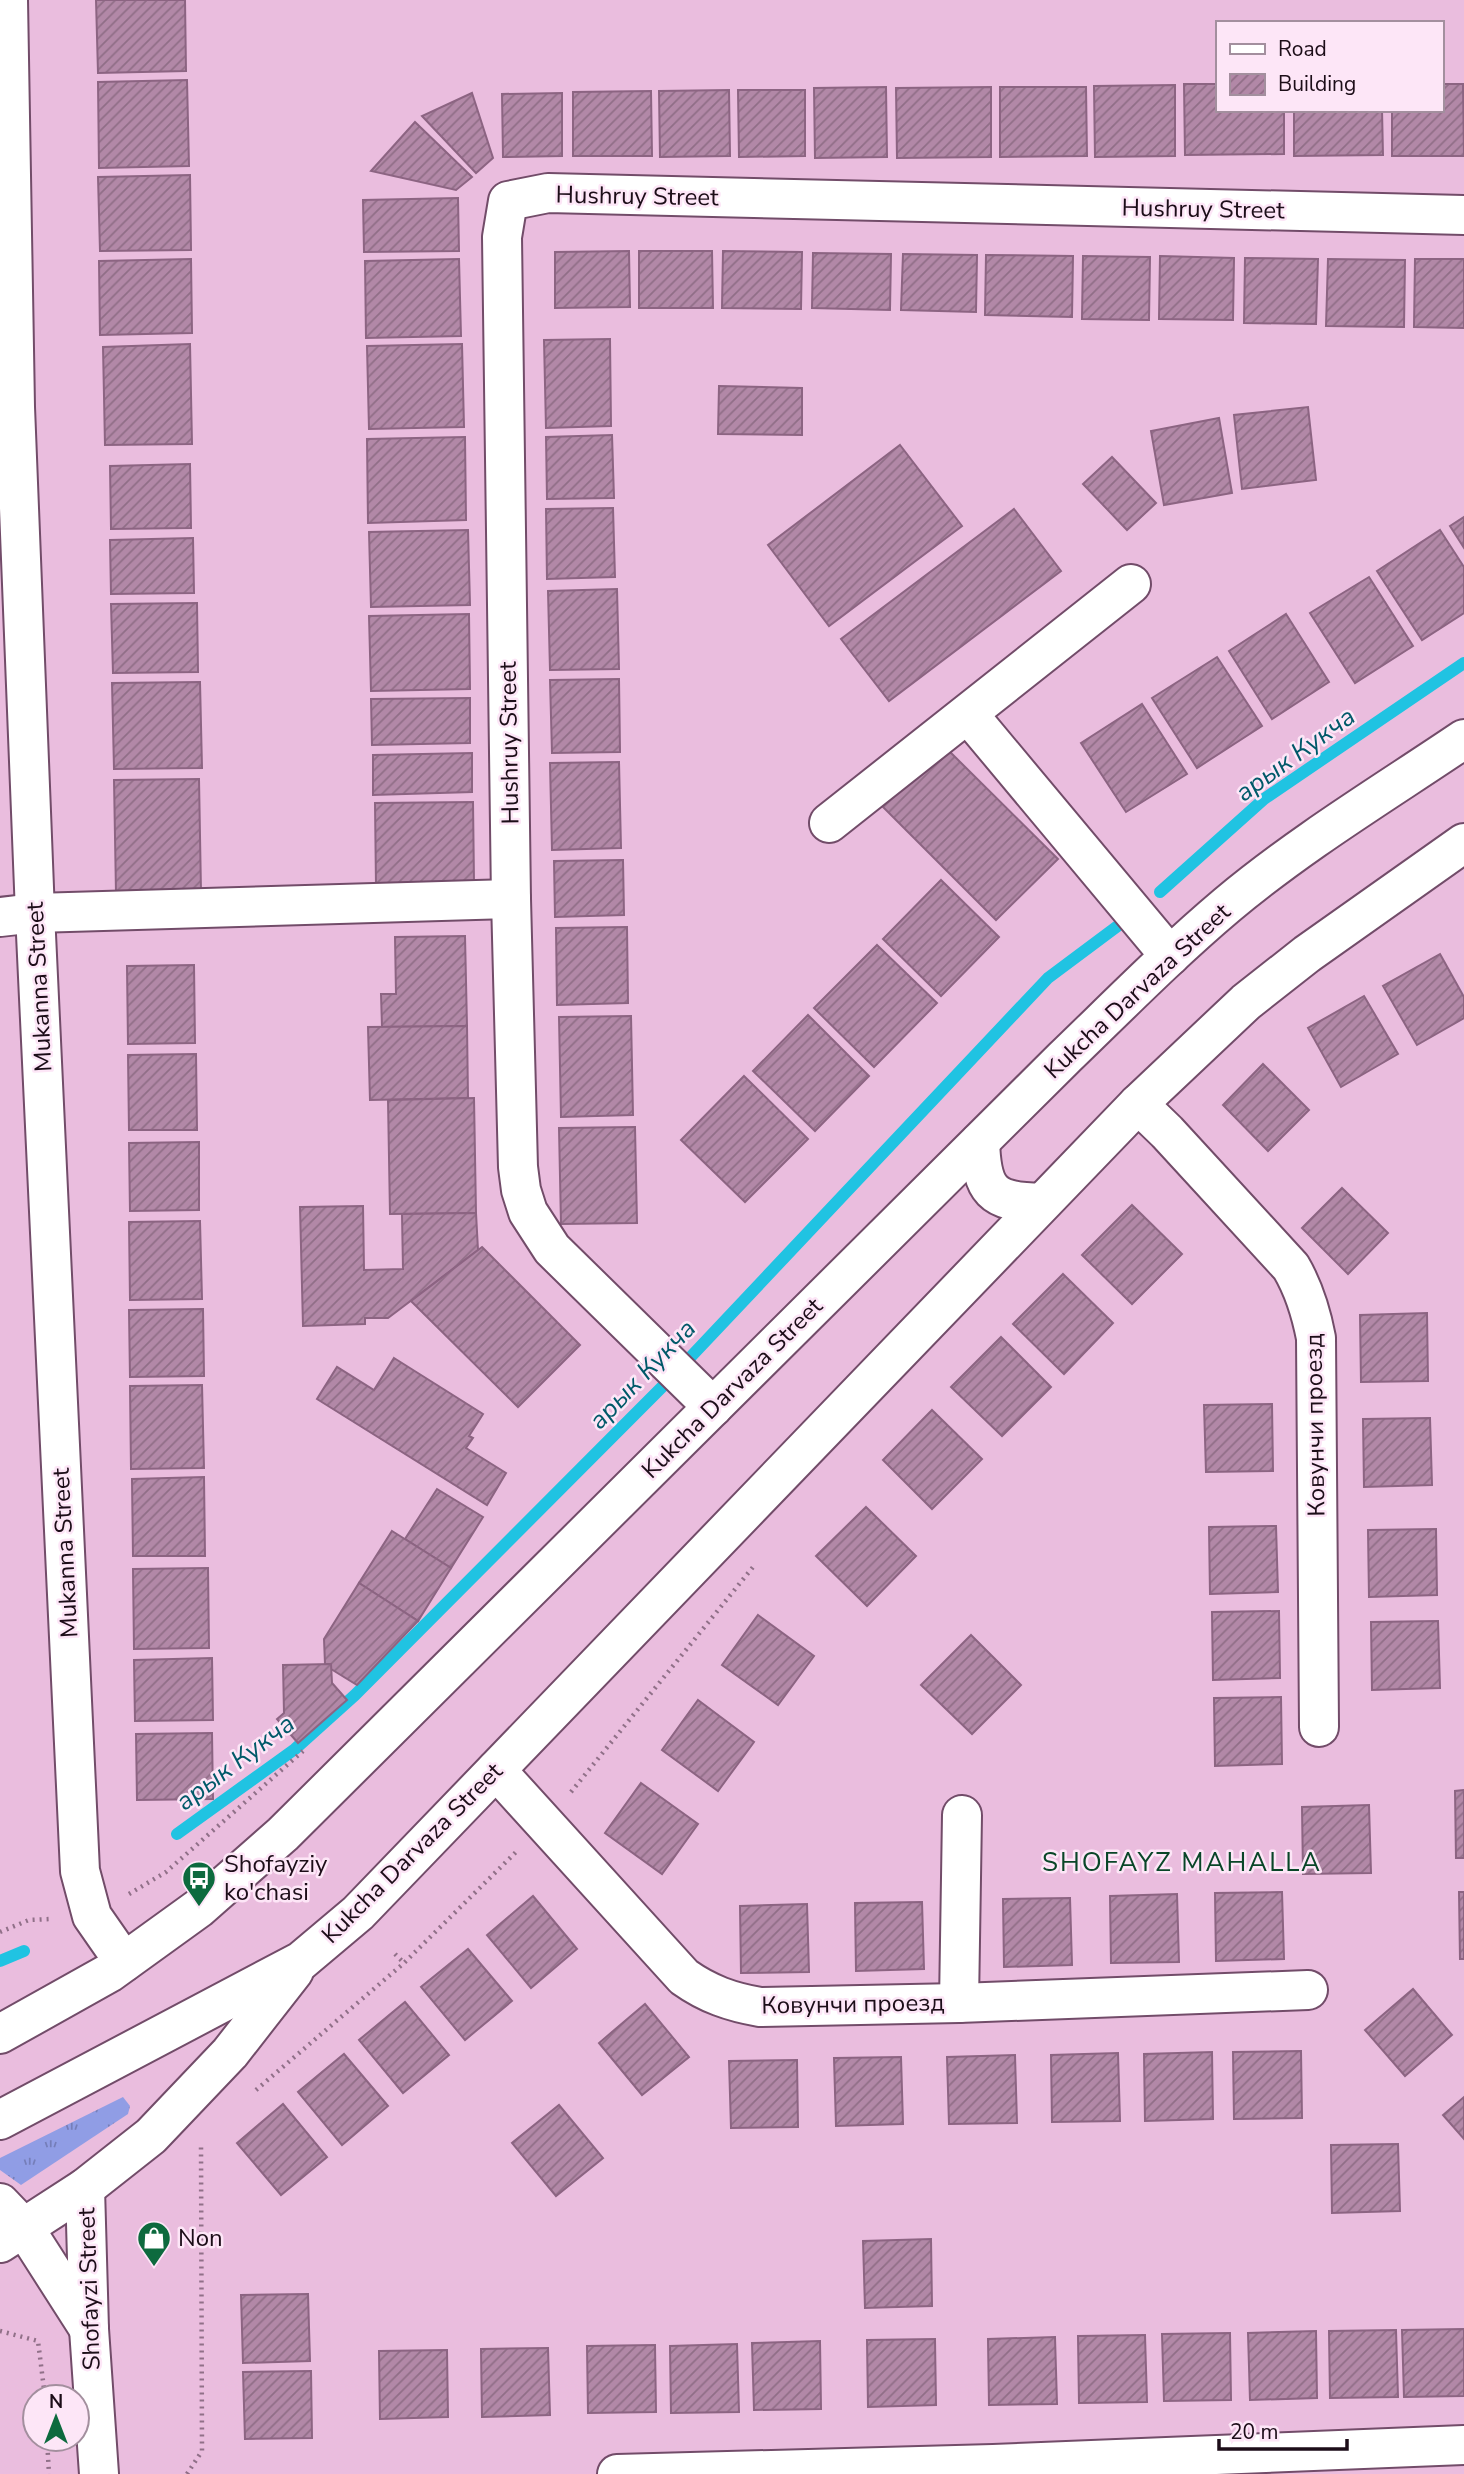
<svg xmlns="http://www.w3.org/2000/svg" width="1464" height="2474" viewBox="0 0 1464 2474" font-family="'Nunito Sans',sans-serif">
<defs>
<pattern id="grass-tufts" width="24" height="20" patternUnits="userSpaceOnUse" patternTransform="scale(1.75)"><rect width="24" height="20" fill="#909de5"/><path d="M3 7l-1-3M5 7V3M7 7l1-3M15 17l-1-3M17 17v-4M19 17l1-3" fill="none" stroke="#757eb9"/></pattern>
<pattern id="building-hatch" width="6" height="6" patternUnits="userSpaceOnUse" patternTransform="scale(1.75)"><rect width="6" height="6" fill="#b288a7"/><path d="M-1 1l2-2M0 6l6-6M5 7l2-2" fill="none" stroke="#906e87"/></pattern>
</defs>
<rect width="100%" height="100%" fill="#eabdde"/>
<polygon fill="url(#grass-tufts)" points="123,2097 130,2106 128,2114 21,2185 0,2170 0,2158"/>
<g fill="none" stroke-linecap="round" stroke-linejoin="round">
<g stroke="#20c3e2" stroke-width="12">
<polyline points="1160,892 1264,799 1464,663"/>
<polyline points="177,1834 295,1749 355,1695 667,1382 1048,978 1119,925"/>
<polyline points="0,1961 24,1951"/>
</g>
</g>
<g fill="url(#building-hatch)" stroke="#8c6482" stroke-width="2">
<polygon points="96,0 185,0 186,71 98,73"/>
<polygon points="187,80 189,166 99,168 98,82"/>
<polygon points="1184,84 1217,84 1217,110 1284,110 1284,154 1185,155"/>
<polygon points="1441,84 1463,84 1464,156 1392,156 1392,110 1441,110"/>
<polygon points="1175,85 1175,156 1095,157 1094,86"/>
<polygon points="886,87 887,157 815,158 814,88"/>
<polygon points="991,87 991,157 897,158 896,88"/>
<polygon points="1000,87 1086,87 1087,156 1000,157"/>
<polygon points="729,90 730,156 660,157 659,91"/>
<polygon points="738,90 805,90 805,156 739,157"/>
<polygon points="651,91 652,156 573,156 573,92"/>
<polygon points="472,93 493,158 476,173 422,116"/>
<polygon points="562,93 562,156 503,157 502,94"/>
<polygon points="1294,110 1382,110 1383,155 1294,156"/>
<polygon points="415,122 472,177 456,190 371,171"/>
<polygon points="190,175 191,250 100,251 98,177"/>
<polygon points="458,198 459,251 364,252 363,200"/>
<polygon points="629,251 630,307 555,308 555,252"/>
<polygon points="639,251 712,251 713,308 639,308"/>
<polygon points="723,251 802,252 801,309 722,308"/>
<polygon points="813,253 891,254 890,310 812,308"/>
<polygon points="903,254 977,255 976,312 901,310"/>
<polygon points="986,255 1073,256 1072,317 985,315"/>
<polygon points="1083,256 1150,257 1149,320 1082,319"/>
<polygon points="1160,256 1234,258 1233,320 1159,319"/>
<polygon points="1245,258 1318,259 1316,324 1244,323"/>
<polygon points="191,259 192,333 100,335 99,261"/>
<polygon points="459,259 461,336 366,338 365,261"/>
<polygon points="1328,259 1405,260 1404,327 1326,326"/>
<polygon points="1415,259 1464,259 1464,328 1414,327"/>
<polygon points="610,339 611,426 546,428 544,340"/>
<polygon points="190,344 192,444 105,445 103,347"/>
<polygon points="462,344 464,427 369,429 367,346"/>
<polygon points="719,386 802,388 802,435 718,434"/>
<polygon points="1308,407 1316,480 1242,489 1234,415"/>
<polygon points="1219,418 1232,493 1164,505 1151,431"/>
<polygon points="612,435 614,498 547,499 546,437"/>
<polygon points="465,437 466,520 368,523 367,439"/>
<polygon points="900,445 962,526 829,626 768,545"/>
<polygon points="1112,457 1156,503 1127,530 1083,484"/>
<polygon points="190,464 191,528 111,529 110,466"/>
<polygon points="613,508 615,577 547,579 546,509"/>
<polygon points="1014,509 1061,571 889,701 841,639"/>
<polygon points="1464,517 1464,548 1450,526"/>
<polygon points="468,530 470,605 371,607 369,532"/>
<polygon points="1440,530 1464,567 1464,613 1422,640 1377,571"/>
<polygon points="193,538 194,593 111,594 110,540"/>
<polygon points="1369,577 1413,646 1355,683 1310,613"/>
<polygon points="617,589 619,669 550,670 548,591"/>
<polygon points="197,603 198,672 113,673 111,604"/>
<polygon points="469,614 470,689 371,691 369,616"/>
<polygon points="1286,614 1329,682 1272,719 1229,651"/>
<polygon points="1217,657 1262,726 1197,768 1152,698"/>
<polygon points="619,679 620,752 552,753 550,680"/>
<polygon points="200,682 202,768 114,769 112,683"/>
<polygon points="470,698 470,743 372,745 371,699"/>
<polygon points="1142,704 1187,774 1126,812 1081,743"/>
<polygon points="939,741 1058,859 996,920 878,802"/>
<polygon points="472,753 472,792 373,795 373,755"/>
<polygon points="619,762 621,848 552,850 550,763"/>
<polygon points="199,779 201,892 116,893 114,780"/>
<polygon points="473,802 474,883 376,885 375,803"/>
<polygon points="623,860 624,915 555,917 554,861"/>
<polygon points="941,880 999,937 941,996 883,939"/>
<polygon points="627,927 628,1003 557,1005 556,928"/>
<polygon points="465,936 467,1026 382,1027 381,994 396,994 395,937"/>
<polygon points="877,945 937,1003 874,1067 814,1008"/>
<polygon points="1440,954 1464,997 1464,1018 1417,1045 1383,986"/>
<polygon points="194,965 195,1043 128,1044 127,966"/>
<polygon points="1364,996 1398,1054 1341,1087 1308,1028"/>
<polygon points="808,1015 869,1076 815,1131 753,1071"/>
<polygon points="631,1016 633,1115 561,1117 559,1017"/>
<polygon points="467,1026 468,1098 370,1100 368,1027"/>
<polygon points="196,1054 197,1130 129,1130 128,1055"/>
<polygon points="1263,1064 1309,1110 1268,1151 1223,1105"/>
<polygon points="744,1076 808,1139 745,1202 681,1140"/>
<polygon points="474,1098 476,1213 390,1214 388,1100"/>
<polygon points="635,1127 637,1223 561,1224 559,1128"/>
<polygon points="199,1142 199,1210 130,1211 129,1143"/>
<polygon points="1342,1188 1388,1233 1348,1274 1302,1228"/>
<polygon points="1132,1205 1182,1254 1132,1304 1082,1255"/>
<polygon points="363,1206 364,1270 403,1269 402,1214 476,1213 478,1250 388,1318 365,1318 365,1324 303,1326 300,1207"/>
<polygon points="200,1221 202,1299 130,1300 129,1222"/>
<polygon points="482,1247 580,1345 518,1407 411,1301"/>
<polygon points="1063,1274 1113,1323 1064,1374 1013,1324"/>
<polygon points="203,1309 204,1376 130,1377 129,1310"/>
<polygon points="1427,1313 1428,1381 1361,1382 1360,1315"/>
<polygon points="1001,1337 1051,1387 1002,1436 951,1387"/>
<polygon points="394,1358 483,1414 469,1436 473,1438 466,1448 506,1473 487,1505 317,1399 337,1367 374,1390"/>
<polygon points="202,1385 204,1468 131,1469 130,1386"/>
<polygon points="1272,1404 1273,1471 1206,1472 1204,1405"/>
<polygon points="932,1410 982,1459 932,1509 883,1460"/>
<polygon points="1430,1418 1432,1485 1364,1487 1363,1419"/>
<polygon points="204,1477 205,1556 133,1556 132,1479"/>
<polygon points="437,1489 483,1517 451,1568 405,1539"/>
<polygon points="866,1507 916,1556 867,1606 816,1556"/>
<polygon points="1276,1526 1278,1592 1210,1594 1209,1527"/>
<polygon points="1436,1529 1437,1595 1369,1597 1368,1530"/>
<polygon points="392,1531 451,1568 418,1621 359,1583"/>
<polygon points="208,1568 209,1648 134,1649 133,1569"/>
<polygon points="359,1583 418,1621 357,1685 331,1669 331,1664 325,1664 324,1639"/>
<polygon points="1279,1611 1280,1678 1213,1680 1212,1612"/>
<polygon points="758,1615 814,1656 778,1705 722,1665"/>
<polygon points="1438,1621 1440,1688 1372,1690 1371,1622"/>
<polygon points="971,1635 1021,1685 972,1734 921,1685"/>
<polygon points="212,1658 213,1720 135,1721 134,1660"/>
<polygon points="331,1664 332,1683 347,1700 298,1743 277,1719 284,1713 283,1665"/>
<polygon points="1281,1697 1282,1764 1215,1766 1214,1698"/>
<polygon points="698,1700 754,1742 718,1791 662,1750"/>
<polygon points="212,1733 213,1799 137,1800 136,1734"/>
<polygon points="641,1783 698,1824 662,1874 605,1833"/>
<polygon points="1464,1790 1464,1858 1456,1858 1455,1791"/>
<polygon points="1369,1805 1371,1873 1303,1874 1302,1807"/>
<polygon points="1282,1892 1284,1959 1216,1961 1215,1893"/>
<polygon points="1459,1892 1464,1892 1464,1959 1460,1959"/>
<polygon points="1177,1894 1179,1962 1111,1963 1110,1896"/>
<polygon points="533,1896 577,1949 531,1988 487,1935"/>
<polygon points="1070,1898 1072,1965 1004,1967 1003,1899"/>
<polygon points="922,1902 924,1969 856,1971 855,1903"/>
<polygon points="807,1904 809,1972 741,1973 740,1906"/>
<polygon points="468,1949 512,2001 465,2040 421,1987"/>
<polygon points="1413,1989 1452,2035 1405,2076 1365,2030"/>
<polygon points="405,2002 449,2055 403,2093 359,2040"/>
<polygon points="645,2004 689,2057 642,2095 599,2043"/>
<polygon points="1301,2051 1302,2118 1234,2119 1233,2052"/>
<polygon points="1212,2052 1213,2119 1145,2121 1144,2054"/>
<polygon points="1118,2053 1120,2121 1052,2122 1051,2055"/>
<polygon points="344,2054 388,2106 342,2145 298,2092"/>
<polygon points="1015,2055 1017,2123 949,2124 947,2057"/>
<polygon points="901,2057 903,2124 836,2126 834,2058"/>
<polygon points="797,2060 798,2127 731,2128 729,2061"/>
<polygon points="1464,2097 1464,2139 1443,2115"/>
<polygon points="283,2104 327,2157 281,2195 237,2143"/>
<polygon points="559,2105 603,2158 556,2196 512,2143"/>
<polygon points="1398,2144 1400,2211 1332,2213 1331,2145"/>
<polygon points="931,2239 932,2306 865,2308 863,2241"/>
<polygon points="308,2294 310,2361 243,2363 241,2295"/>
<polygon points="1464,2329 1464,2396 1404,2397 1402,2330"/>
<polygon points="1396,2330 1398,2397 1330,2398 1329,2331"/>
<polygon points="1316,2331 1317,2398 1250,2400 1248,2333"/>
<polygon points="1230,2333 1231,2400 1164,2401 1162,2334"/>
<polygon points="1145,2335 1147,2402 1079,2403 1078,2336"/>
<polygon points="1055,2337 1057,2404 989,2405 988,2339"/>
<polygon points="935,2339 936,2405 868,2407 867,2340"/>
<polygon points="820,2341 821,2409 754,2410 752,2343"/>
<polygon points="737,2344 739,2412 671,2413 670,2346"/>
<polygon points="655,2345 656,2412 588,2413 587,2346"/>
<polygon points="548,2348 550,2415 482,2417 481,2349"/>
<polygon points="447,2350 448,2417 380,2419 379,2351"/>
<polygon points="311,2371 312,2438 245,2439 243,2372"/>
</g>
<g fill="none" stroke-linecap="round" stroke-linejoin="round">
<g stroke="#724c69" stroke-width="42">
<g id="minor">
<polyline points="8,0 15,407 35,913 80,1871 92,1916 124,1962"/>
<polyline points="968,714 1170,956"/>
<polyline points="829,823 1131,584"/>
<polyline points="0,917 35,913 511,899"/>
<path d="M 1138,1104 L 1167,1132 L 1291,1267 C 1304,1289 1311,1312 1316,1338 L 1319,1727"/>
<polyline points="713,1407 552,1249 528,1212 521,1190 518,1167 511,899 502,237 508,201 548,193 1464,215"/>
<path d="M 496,1770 L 684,1977 C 708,1994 731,2002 760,2007 L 959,2003 L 1308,1990"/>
<polyline points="959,2003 962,1815"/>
<polyline points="85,2188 89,2329 99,2474"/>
<polyline points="25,2229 89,2329"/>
<polyline points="617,2474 993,2464 1464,2445"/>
</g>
</g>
<g stroke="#724c69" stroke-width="42">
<g id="major">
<path d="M 980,1142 C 982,1191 991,1202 1041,1203"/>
<path d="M 0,2034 L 109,1973 L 199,1908 L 283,1834 L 1063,1059 C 1117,1007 1170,953 1227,905 C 1301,843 1384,793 1464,739"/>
<polyline points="0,2120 301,1961 358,1913 1138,1104 1246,1002 1307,954 1464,843"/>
<polyline points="0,2203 25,2229"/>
<polyline points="0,2243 85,2188 151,2136 230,2053 294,1971"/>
</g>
</g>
<g stroke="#907088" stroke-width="4.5" stroke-dasharray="2 5" stroke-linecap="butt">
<polyline points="571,1792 753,1567"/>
<polyline points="129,1894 166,1872 303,1751"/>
<polyline points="0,1932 29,1920 50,1919"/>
<polyline points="395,1954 404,1963"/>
<polyline points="256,2090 404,1963 516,1852"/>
<polyline points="0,2331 38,2341 45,2397"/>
<polyline points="47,2439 49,2474"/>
<polyline points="187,2474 202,2451 201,2143"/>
</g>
<use href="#minor" stroke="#fff" stroke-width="38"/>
<use href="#major" stroke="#fff" stroke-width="38"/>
</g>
<defs>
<g id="bus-pin" transform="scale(1.75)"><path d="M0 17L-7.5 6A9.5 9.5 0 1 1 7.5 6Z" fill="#0d6a3e" stroke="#fde6f7"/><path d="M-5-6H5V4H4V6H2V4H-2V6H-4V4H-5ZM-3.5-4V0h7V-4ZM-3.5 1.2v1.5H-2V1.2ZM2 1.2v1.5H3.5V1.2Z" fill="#fff"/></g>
<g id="shop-pin" transform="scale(1.75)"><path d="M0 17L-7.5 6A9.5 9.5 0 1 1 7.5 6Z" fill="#0d6a3e" stroke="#fde6f7"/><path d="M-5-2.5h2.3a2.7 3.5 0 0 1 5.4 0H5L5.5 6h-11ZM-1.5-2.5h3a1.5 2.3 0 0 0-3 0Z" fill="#fff"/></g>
</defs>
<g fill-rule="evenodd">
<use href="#bus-pin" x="199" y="1878"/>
<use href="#shop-pin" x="154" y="2238"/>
</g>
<g text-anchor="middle" stroke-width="5" stroke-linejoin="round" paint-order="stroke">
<g font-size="24" fill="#1c0d18" stroke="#fde6f7">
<text transform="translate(637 196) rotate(1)" y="8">Hushruy Street</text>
<text transform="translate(1203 209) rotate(1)" y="8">Hushruy Street</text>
<text transform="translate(509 743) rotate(-91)" y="8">Hushruy Street</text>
<text transform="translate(39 987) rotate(-93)" y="8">Mukanna Street</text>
<text transform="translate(1137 991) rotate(-43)" y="8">Kukcha Darvaza Street</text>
<text transform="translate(732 1388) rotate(-45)" y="8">Kukcha Darvaza Street</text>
<text transform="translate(1315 1425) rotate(-91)" y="8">Ковунчи проезд</text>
<text transform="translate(65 1553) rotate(-93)" y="8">Mukanna Street</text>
<text transform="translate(412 1853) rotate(-45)" y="8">Kukcha Darvaza Street</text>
<text transform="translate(853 2004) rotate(-1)" y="8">Ковунчи проезд</text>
<text transform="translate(89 2289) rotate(-92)" y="8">Shofayzi Street</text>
</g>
<g font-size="24" fill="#1c0d18" stroke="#fde6f7" text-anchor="start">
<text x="224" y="1872">Shofayziy<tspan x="224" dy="28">ko'chasi</tspan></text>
<text x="178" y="2246">Non</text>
</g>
<g font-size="26" font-style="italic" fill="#005969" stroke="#fde6f7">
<text transform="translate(1295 754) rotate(-36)" y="9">арык Кукча</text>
<text transform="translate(642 1374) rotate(-46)" y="9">арык Кукча</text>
<text transform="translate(235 1762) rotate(-37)" y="9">арык Кукча</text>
</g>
<g font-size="26" letter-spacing="2" fill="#094628" stroke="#fde6f7">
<text x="1182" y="1871">SHOFAYZ MAHALLA</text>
</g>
</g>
<rect x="1216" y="21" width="228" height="91" fill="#fde6f7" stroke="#a38f9e" stroke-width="2"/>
<rect x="1230" y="44" width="35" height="10" fill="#ffffff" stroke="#a38f9e" stroke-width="2"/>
<text x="1278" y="56" font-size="21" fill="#1c0d18">Road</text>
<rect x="1230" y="74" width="35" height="21" fill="url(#building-hatch)" stroke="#a38f9e" stroke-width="2"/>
<text x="1278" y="91" font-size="21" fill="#1c0d18">Building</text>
<g transform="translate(56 2418)"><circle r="33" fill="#fde6f7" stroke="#a38f9e" stroke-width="2"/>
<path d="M0-5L12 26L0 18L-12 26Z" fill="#0d6a3e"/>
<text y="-10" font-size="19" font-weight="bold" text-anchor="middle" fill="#1c0d18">N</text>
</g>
<path d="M1219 2439v10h128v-10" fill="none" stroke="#1c0d18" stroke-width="3.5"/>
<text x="1230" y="2439" font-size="21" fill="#1c0d18" stroke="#fde6f7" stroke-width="5" paint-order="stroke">20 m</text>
</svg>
